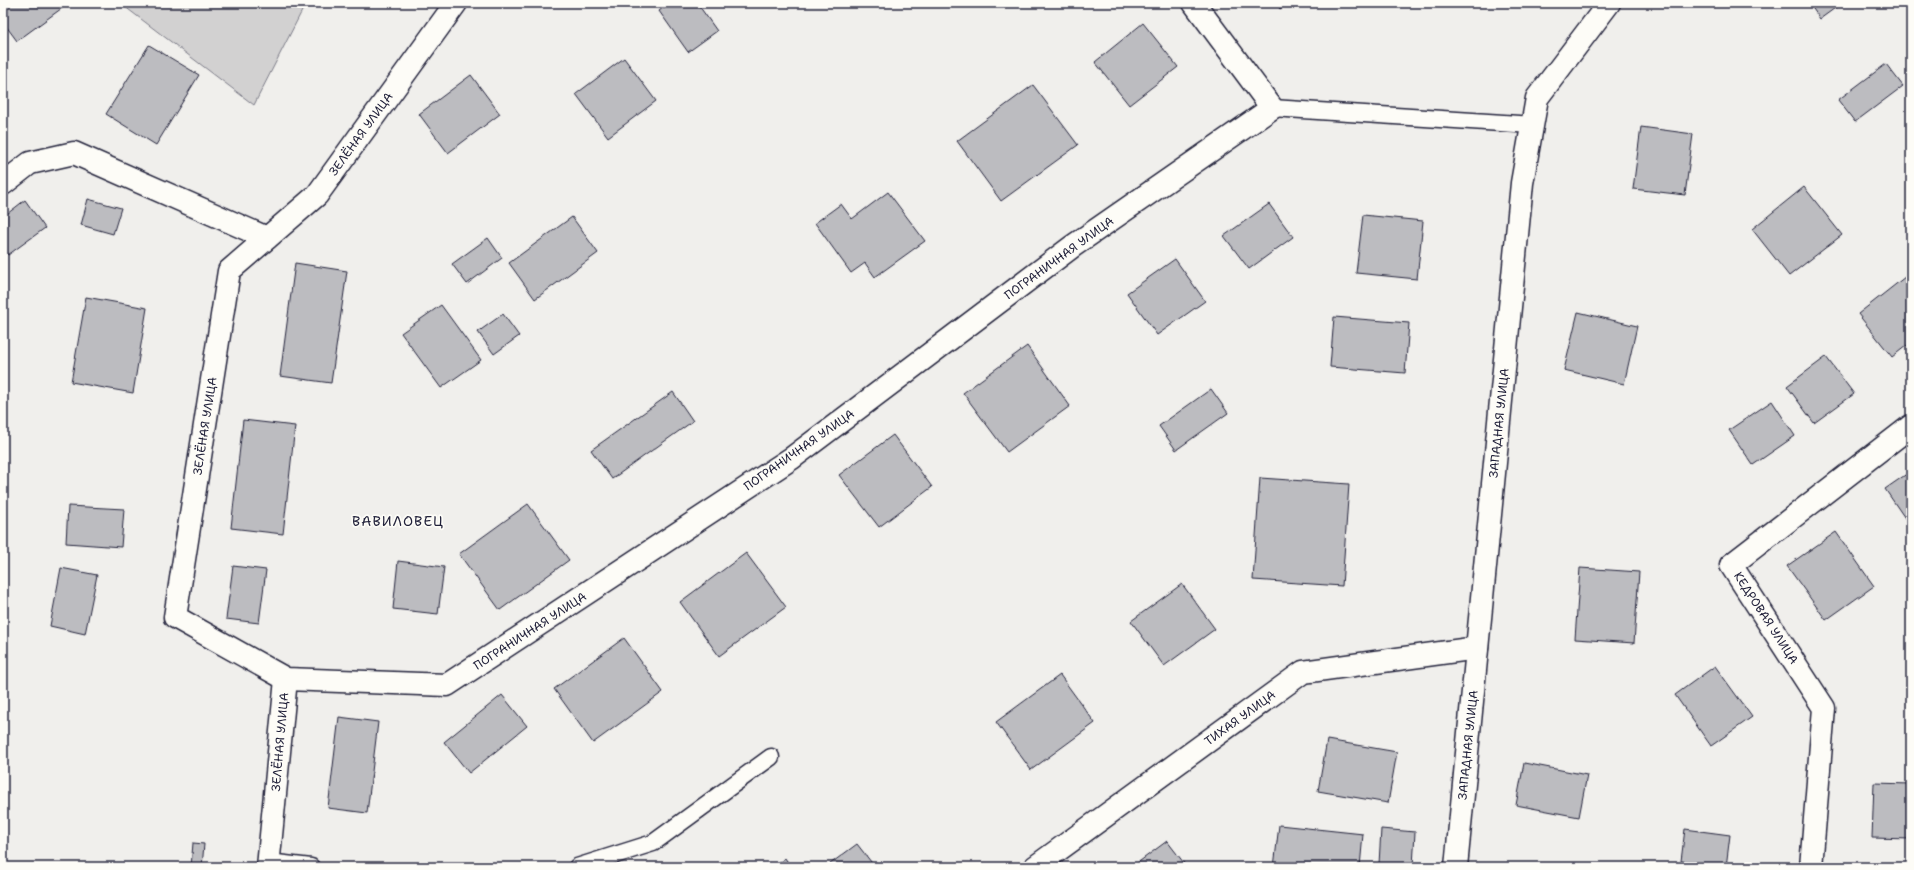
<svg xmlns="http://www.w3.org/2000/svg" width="1914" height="870" viewBox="0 0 1914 870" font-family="'Shantell Sans',sans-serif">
<rect width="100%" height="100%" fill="#f0efec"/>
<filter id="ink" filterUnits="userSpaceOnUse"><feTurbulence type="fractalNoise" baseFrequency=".025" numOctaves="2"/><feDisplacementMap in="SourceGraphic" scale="8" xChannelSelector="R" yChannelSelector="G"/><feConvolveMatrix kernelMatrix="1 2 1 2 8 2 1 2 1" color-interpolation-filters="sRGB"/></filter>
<g filter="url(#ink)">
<polygon fill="#d2d1d1" stroke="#7a7a86" points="120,3 306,3 254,105"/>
<g fill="#bcbcc0" stroke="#22223b">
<polygon points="3,3 69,3 17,41 3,22"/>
<polygon points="670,3 697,3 717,31 688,52 659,11"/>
<polygon points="1276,3 1288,3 1280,9"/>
<polygon points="1809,3 1842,3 1820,19"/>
<polygon points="1143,23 1178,67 1129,105 1095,62"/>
<polygon points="149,45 199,75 156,145 106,114"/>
<polygon points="624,58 656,101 608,137 576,94"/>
<polygon points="1886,64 1903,86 1855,122 1838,100"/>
<polygon points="471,75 500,114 448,153 419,114"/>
<polygon points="1033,85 1078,145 1001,201 957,141"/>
<polygon points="1641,127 1693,134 1685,195 1633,189"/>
<polygon points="1804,187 1842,235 1789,276 1752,229"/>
<polygon points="888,192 925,241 875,277 865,263 851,273 815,223 841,204 852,219"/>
<polygon points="88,199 121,208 113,234 81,225"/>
<polygon points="25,200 45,228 8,255 3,248 3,217"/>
<polygon points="1269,204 1293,237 1249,269 1224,236"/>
<polygon points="1363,215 1423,221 1417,279 1356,273"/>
<polygon points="572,217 598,253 535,299 509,263"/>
<polygon points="488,238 502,258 467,284 452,264"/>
<polygon points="1175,259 1205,301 1157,335 1127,293"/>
<polygon points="295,263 347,271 331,383 280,376"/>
<polygon points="1910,273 1911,275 1911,342 1892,357 1858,314"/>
<polygon points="86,297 147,308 133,393 71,382"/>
<polygon points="441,305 481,360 441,388 401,333"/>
<polygon points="1578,312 1637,326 1624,384 1564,370"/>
<polygon points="503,314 519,336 494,354 478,332"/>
<polygon points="1334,317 1409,323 1405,373 1330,367"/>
<polygon points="1027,346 1070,406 1007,452 963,393"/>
<polygon points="1826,357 1854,394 1814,423 1787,386"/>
<polygon points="1211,389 1228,413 1176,450 1159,426"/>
<polygon points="673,392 693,421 612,479 591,450"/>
<polygon points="1772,401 1795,436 1753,465 1729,430"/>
<polygon points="243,420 295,426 283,534 231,528"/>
<polygon points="893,435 932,487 879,527 839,475"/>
<polygon points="1911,471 1911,527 1885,489"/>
<polygon points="1260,478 1349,484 1342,586 1253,580"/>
<polygon points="528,504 569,560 500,610 459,554"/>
<polygon points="68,506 124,509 121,547 66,543"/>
<polygon points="1836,532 1874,586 1826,620 1787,566"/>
<polygon points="746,553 786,607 719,656 680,602"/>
<polygon points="398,561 444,567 438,614 393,609"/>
<polygon points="233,566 266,570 259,623 226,619"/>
<polygon points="61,568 97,575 85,634 50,626"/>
<polygon points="1580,568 1639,572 1634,643 1575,639"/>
<polygon points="1182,584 1215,629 1164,666 1131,621"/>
<polygon points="624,638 663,692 593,743 554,689"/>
<polygon points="1715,666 1752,717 1711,746 1675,695"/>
<polygon points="1060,675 1095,723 1031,770 996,722"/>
<polygon points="502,695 527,726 469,773 444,742"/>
<polygon points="339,717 378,722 367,813 328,808"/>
<polygon points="1327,740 1397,752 1388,803 1318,791"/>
<polygon points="1524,763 1587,775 1579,817 1516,805"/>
<polygon points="1874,783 1911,784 1911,839 1872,838"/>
<polygon points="1279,825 1363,834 1360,867 1274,867"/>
<polygon points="1381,829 1415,832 1413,866 1379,864"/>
<polygon points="1685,829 1730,835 1726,867 1681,861"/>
<polygon points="1167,841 1187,867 1132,867"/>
<polygon points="193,843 204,844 202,867 191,867"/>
<polygon points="857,844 875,867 826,867"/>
<polygon points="785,858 791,867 773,867"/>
</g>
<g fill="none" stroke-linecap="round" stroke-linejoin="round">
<g stroke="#22223b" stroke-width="19">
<g id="service">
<polyline points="1272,108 1533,125"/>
<polyline points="268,862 311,867"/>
<polyline points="577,867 653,843 771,757"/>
</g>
</g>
<g stroke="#22223b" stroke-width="25">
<g id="minor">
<polyline points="456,3 317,195 229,271 175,617 286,679 447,685 792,458 1073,246 1272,108 1194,3"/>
<polyline points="3,184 30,163 74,153 267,238"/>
<polyline points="268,867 286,679"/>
<polyline points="1035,867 1303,672 1477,648"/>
<polyline points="1456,867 1522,183 1537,98 1609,3"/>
<polyline points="1811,867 1824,708 1731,565 1911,426"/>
</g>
</g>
<use href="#service" stroke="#fdfcf7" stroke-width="16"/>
<use href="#minor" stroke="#fdfcf7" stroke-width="22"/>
</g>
</g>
<g text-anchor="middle" stroke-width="3.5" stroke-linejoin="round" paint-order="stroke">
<g font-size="12" fill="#22223b" stroke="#fdfcf7">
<text transform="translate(361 134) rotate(-54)" y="4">ЗЕЛЁНАЯ УЛИЦА</text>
<text transform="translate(1059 258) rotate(-36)" y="4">ПОГРАНИЧНАЯ УЛИЦА</text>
<text transform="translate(1499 423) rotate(-84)" y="4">ЗАПАДНАЯ УЛИЦА</text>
<text transform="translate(205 426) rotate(-81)" y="4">ЗЕЛЁНАЯ УЛИЦА</text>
<text transform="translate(799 450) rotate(-35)" y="4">ПОГРАНИЧНАЯ УЛИЦА</text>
<text transform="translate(1766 618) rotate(57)" y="4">КЕДРОВАЯ УЛИЦА</text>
<text transform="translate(530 631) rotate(-33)" y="4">ПОГРАНИЧНАЯ УЛИЦА</text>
<text transform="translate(1240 718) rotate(-36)" y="4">ТИХАЯ УЛИЦА</text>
<text transform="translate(280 742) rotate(-85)" y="4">ЗЕЛЁНАЯ УЛИЦА</text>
<text transform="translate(1468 745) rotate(-84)" y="4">ЗАПАДНАЯ УЛИЦА</text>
</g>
<g font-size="14" letter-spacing="1" fill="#22223b" stroke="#fdfcf7">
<text x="398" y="526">ВАВИЛОВЕЦ</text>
</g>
</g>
<rect width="1914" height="870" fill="none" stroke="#fdfcf7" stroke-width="16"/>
<rect x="8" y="8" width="1898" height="854" fill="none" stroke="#22223b" stroke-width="1.5" filter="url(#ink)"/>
</svg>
